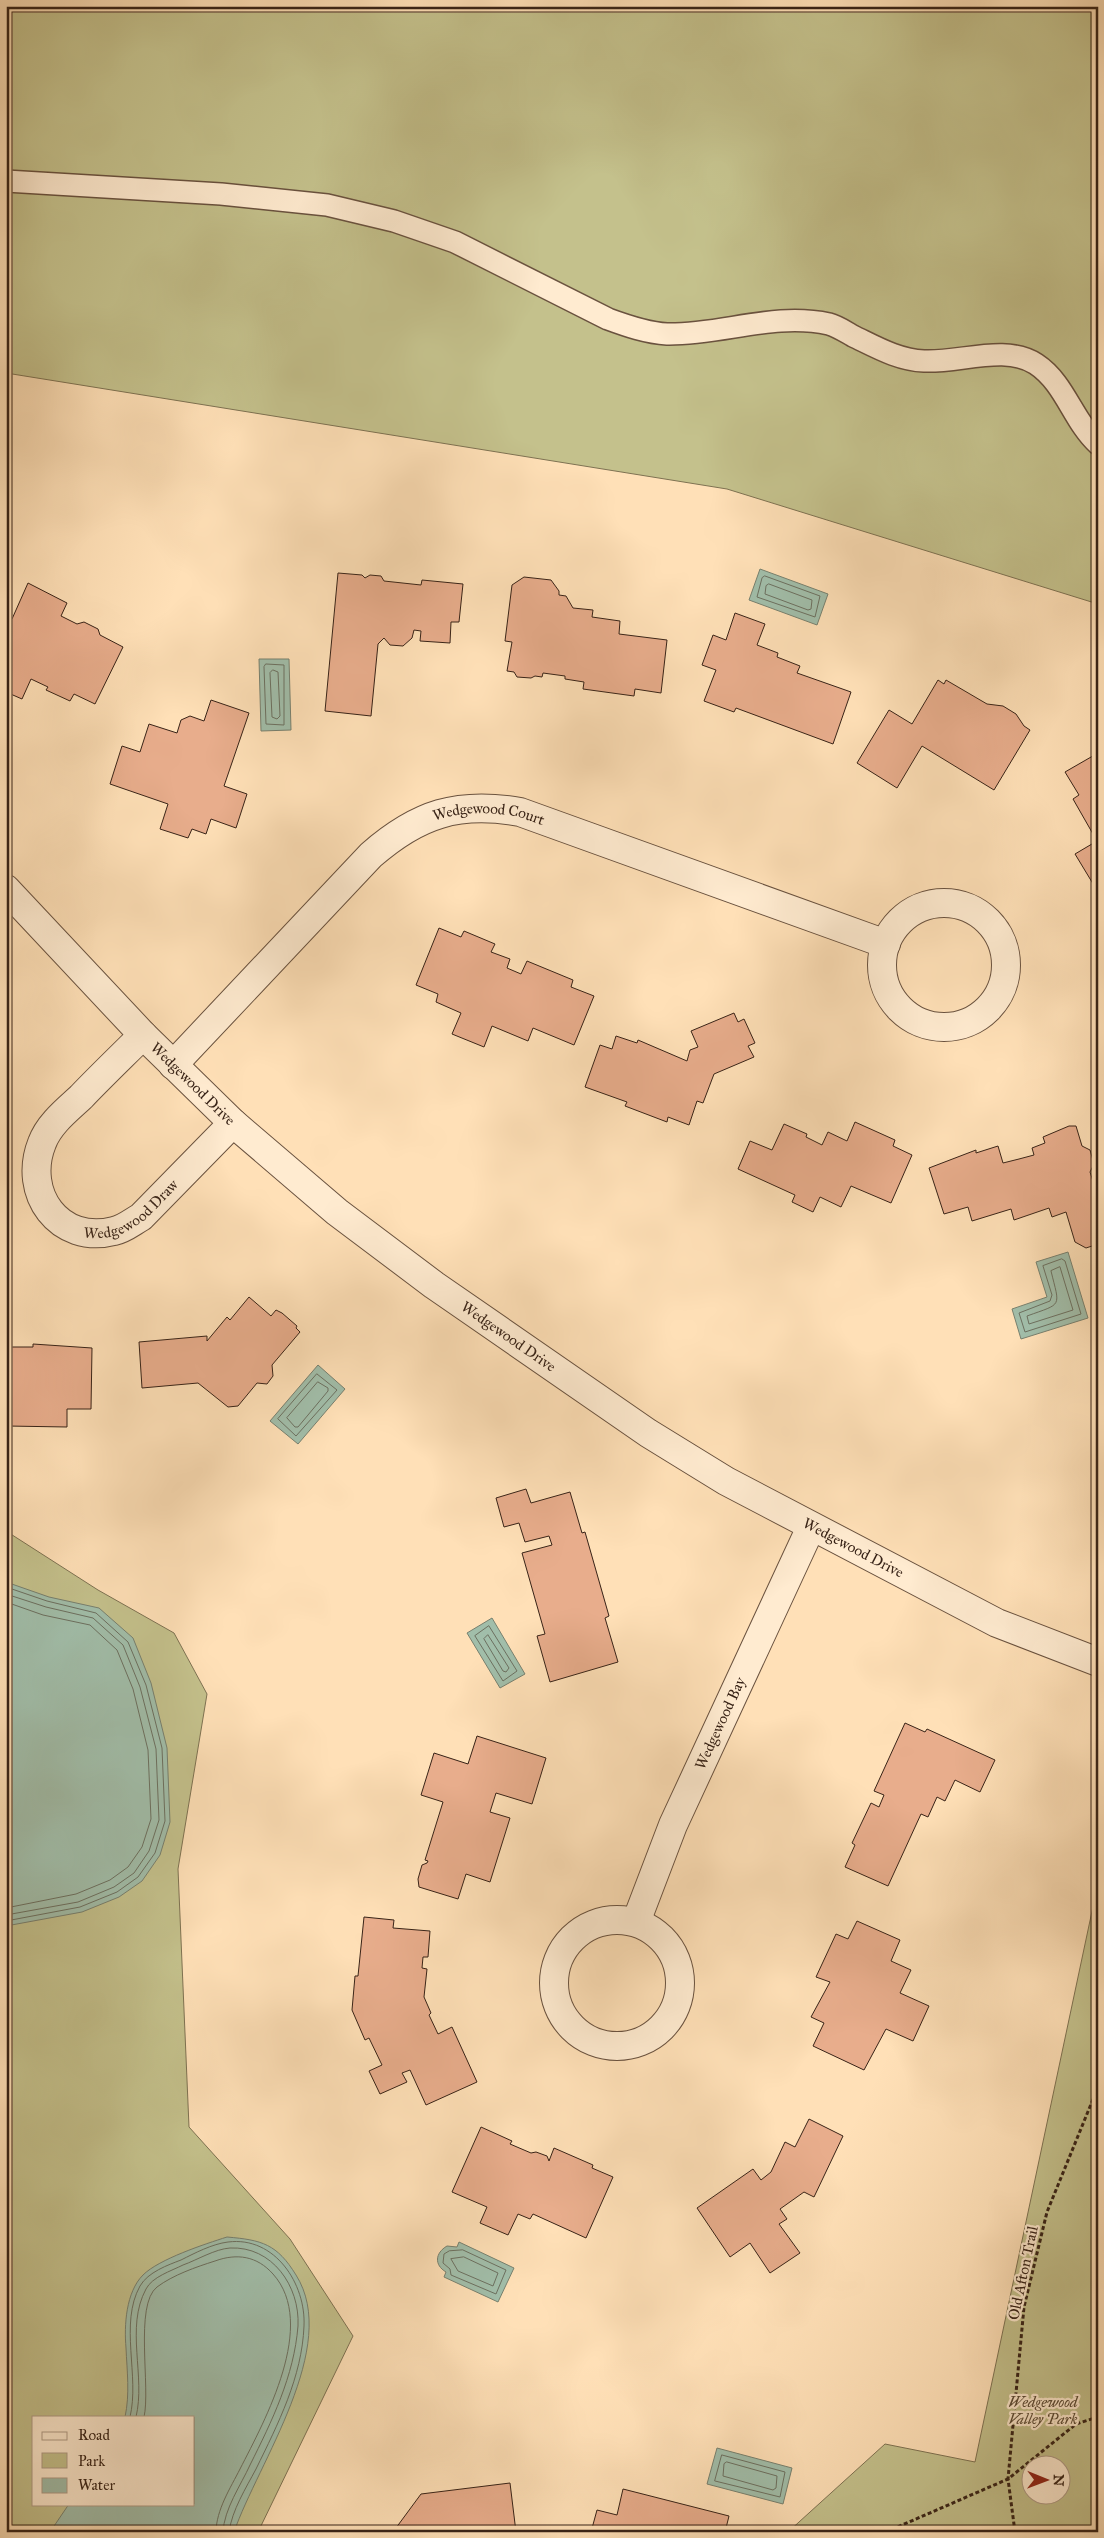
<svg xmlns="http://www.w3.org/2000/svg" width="1104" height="2538" viewBox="0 0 1104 2538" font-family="'IM FELL Great Primer',serif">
<rect width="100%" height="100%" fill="#ffe0b7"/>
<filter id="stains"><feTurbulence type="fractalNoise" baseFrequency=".004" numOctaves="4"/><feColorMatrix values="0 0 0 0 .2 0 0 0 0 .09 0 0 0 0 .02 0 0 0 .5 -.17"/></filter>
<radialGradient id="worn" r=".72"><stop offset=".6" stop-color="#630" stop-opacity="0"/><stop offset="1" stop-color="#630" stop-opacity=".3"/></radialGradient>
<g fill="#c4c18c" stroke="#7e7252" fill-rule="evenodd">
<polygon points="6,6 1098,6 1098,604 727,489 6,373"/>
<path d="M 6,1531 L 98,1590 L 174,1633 L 207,1694 L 178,1869 L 189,2127 L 290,2239 L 353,2336 L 258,2532 L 6,2532 ZM 34,2417 L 194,2417 L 194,2504 L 34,2504 Z"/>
<path d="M 1098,1883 L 1098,2532 L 788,2532 L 885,2444 L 975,2462 ZM 1032,2466 L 1062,2466 L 1062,2496 L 1032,2496 Z"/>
</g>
<g fill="#a1beaa" stroke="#77806f">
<polygon points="760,569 828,594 817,625 749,600"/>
<polygon points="259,659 289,659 291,730 261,731"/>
<polygon points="1068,1252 1088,1318 1021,1339 1012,1309 1047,1297 1036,1262"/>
<polygon points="318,1365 345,1389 298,1444 270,1421"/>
<polygon points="6,1582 49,1597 99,1608 133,1638 151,1683 167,1748 170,1822 160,1855 142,1881 119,1897 82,1912 6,1926"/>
<polygon points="492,1618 525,1674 500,1688 467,1633"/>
<path d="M 227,2237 C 262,2240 277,2244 296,2275 C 341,2346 258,2463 234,2532 L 50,2532 L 69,2504 L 194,2504 L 194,2417 L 125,2417 C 130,2394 127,2371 126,2348 C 124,2325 126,2292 143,2275 C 159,2259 205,2244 227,2237 Z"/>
<path d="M 459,2242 L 514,2268 L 498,2302 L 444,2277 L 446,2272 C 434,2265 435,2253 447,2246 L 457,2247 Z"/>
<polygon points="717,2448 792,2468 783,2504 707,2484"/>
</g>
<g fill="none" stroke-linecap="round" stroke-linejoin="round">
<g stroke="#6c7060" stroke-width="1">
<polygon points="765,576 820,596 815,617 757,597 762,578"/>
<polygon points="769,584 812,600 811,609 808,610 765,594 766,586"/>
<polygon points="266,664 284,665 284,725 266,724 264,667"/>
<polygon points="273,670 278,672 280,716 277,719 272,717 270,673"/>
<polygon points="1062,1259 1065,1261 1081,1314 1025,1332 1019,1313 1050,1301 1052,1295 1043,1266"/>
<path d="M 1060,1267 L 1073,1310 L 1029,1324 L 1027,1316 C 1063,1303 1060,1308 1051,1271 Z"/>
<polygon points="317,1374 337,1390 296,1436 278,1419"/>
<polygon points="318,1382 328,1388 328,1391 298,1427 295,1427 287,1418"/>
<polyline points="6,1587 47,1601 96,1613 128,1642 146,1685 162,1748 165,1821 155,1853 138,1877 117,1892 80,1907 6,1921"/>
<polyline points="6,1594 46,1607 93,1618 123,1645 140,1687 156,1749 159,1820 149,1851 134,1873 114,1887 78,1902 6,1915"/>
<polyline points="6,1602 43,1615 90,1625 117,1650 133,1689 148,1750 151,1819 142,1847 128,1867 110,1880 76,1894 6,1908"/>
<polygon points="489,1626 517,1671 503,1681 475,1636"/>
<polygon points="488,1635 509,1668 506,1672 503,1671 484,1639"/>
<polygon points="463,2250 506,2270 496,2294 451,2275 450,2269 443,2263 444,2254 449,2251"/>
<polygon points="464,2257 498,2273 493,2286 458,2271 451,2259"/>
<path d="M 130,2417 C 140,2376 119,2324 140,2286 C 148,2272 168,2265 181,2260 C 195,2253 212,2244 228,2242 C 275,2236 306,2284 304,2326 C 302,2377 278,2424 256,2469 C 246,2488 232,2510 229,2532"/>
<path d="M 136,2417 C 146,2376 125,2328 146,2289 C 152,2277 171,2271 183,2265 C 197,2260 215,2249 230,2248 C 272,2246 300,2286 298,2326 C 294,2376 272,2421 250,2465 C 241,2485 224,2509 223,2532"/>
<path d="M 144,2417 C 151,2388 134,2305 157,2287 C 173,2275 196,2267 215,2261 C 237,2253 257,2256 273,2274 C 318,2324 265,2420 240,2469 C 231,2487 216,2510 216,2532"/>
<polygon points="722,2455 785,2472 780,2497 715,2481"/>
<polygon points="727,2462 777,2476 776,2488 773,2490 723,2476 724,2464"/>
</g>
</g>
<g fill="#e8ad8c" stroke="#382317">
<polygon points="338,573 362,575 365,578 370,575 381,576 384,581 421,585 422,580 463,584 459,622 451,622 450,643 420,641 421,631 414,630 412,638 403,646 390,645 384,638 378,644 371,716 325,711"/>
<polygon points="524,577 551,580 559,591 559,595 566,596 573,608 593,610 592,617 620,621 619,634 667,640 661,693 635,689 634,696 583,689 584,682 565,679 565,676 543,673 542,677 535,676 531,678 517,677 514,672 507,671 512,642 505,641 512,585"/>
<polygon points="28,583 67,603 61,616 77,624 84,622 98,629 100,635 123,647 95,704 74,694 70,701 46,690 48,687 31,679 22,699 6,692 6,618 12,619"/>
<polygon points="735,613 765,624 757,645 778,653 777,657 800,666 797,673 851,692 833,744 736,708 734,712 704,701 716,670 702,665 713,635 726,640"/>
<polygon points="938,680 944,684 946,680 987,704 1003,706 1016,714 1024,726 1030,730 994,790 922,746 897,788 857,763 889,710 912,724"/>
<polygon points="211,700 249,713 224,786 247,794 236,828 211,819 206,834 192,829 188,838 160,829 168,804 110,784 122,746 140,752 149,724 177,733 181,720 190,716 204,721"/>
<polygon points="1098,753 1098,892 1075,854 1097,841 1073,799 1079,795 1065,772"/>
<polygon points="439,928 461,937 464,931 495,944 491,952 510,959 507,968 521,974 527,961 573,980 571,987 594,996 574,1045 533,1028 528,1041 492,1026 484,1047 452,1034 461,1013 436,1002 438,994 416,985"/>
<polygon points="734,1013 738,1022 744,1019 755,1043 748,1046 754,1057 714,1074 703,1103 697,1101 689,1125 668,1117 667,1122 625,1106 627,1102 585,1087 600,1045 612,1049 616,1036 637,1043 638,1040 687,1061 690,1050 698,1047 691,1031"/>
<polygon points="855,1122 895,1140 893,1146 912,1155 891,1203 851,1186 841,1207 820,1197 813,1212 792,1202 795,1195 738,1169 750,1141 772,1150 784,1124 807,1134 806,1137 822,1145 828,1132 847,1141"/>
<polygon points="1069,1126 1076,1126 1082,1146 1090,1150 1094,1164 1090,1172 1098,1197 1098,1244 1086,1248 1075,1242 1066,1212 1052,1217 1049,1208 1014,1220 1011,1209 972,1221 968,1207 944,1214 929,1168 976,1150 976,1153 998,1146 1003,1163 1019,1159 1034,1155 1032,1148 1045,1143 1043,1137"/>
<polygon points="249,1297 271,1316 276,1310 282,1313 297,1326 296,1328 300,1332 272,1365 273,1376 267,1384 257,1383 238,1406 228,1407 198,1383 142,1388 139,1342 207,1336 207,1341 227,1317 230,1320"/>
<polygon points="33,1344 92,1348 91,1409 67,1409 67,1427 7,1426 6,1347 33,1347"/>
<polygon points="526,1489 531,1503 570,1492 582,1533 585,1532 609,1616 605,1618 618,1662 550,1682 537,1636 545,1634 522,1553 552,1545 549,1536 525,1542 519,1523 504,1527 496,1498"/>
<polygon points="905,1723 925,1732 927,1729 995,1760 980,1792 955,1780 945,1801 937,1797 928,1817 921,1814 888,1886 845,1867 855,1845 852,1843 871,1803 879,1807 884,1795 874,1791"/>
<polygon points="477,1736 546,1758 532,1804 496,1793 490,1812 510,1818 490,1882 466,1874 458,1899 419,1887 418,1879 422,1865 427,1863 428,1861 425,1860 443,1802 421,1795 434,1753 468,1764"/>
<polygon points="364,1917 394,1920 393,1928 430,1931 428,1957 423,1957 422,1968 427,1969 424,1997 431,2013 429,2015 438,2034 452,2027 477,2082 426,2105 410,2070 402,2073 407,2082 380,2094 369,2071 382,2065 369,2038 365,2040 352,2010 355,1976 358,1976"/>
<polygon points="857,1921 900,1940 891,1961 911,1970 900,1993 929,2006 913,2041 886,2029 864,2070 813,2046 824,2023 811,2017 830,1982 816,1977 836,1934 848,1939"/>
<polygon points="809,2119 843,2136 814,2197 804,2192 780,2209 787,2219 779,2224 800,2253 770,2273 750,2243 730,2257 697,2208 753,2169 761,2180 771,2172 785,2142 795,2147"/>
<polygon points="481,2127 512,2141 510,2144 531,2153 536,2152 547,2156 549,2161 554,2148 593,2165 592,2168 613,2177 586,2238 533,2214 530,2219 518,2214 508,2235 480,2223 487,2207 452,2192"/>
<polygon points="510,2483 516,2532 393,2532 421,2494"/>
<polygon points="623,2489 729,2516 725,2532 591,2532 597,2510 617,2515"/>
</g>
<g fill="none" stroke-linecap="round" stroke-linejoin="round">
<g stroke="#6a523f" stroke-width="24">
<path id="service" d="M 6,181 L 221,194 L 327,205 L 394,221 L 455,242 L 608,319 C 627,326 647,333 667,334 C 722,335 774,312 829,324 C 837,326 846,332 853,336 C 876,347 898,360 924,361 C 959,363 1006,344 1036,364 C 1065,383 1073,421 1098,444"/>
</g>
<g stroke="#6a523f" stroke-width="30">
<g id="minor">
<path id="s1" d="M 6,889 L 143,1035 L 233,1123 L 337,1212 L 434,1285 L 648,1433 L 726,1481 L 997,1623 L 1098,1662"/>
<circle cx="944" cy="965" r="62"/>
<path id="s2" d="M 143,1035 C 122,1056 101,1076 81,1097 C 67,1110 49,1124 42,1143 C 22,1193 59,1245 114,1231 C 124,1229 132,1222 141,1217 L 233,1123"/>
<path id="s3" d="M 173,1065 L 371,855 C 418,814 458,801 520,812 L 886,944"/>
<circle cx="617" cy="1983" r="63"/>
<path id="s4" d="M 636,1922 L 673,1825 L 811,1527"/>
</g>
</g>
<g stroke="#382317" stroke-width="3" stroke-dasharray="4 2.5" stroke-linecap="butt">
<polyline points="886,2532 1008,2479 1076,2424 1098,2417"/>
<polyline points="1015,2532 1008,2479 1024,2307 1047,2212 1098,2087"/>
</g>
<use href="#service" stroke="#ffebd0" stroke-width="21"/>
<use href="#minor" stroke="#ffebd0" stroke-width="28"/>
</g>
<g text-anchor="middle" stroke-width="4.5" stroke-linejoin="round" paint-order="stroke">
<g font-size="15" fill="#382317" stroke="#ffebd0">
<text dy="5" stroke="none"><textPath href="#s3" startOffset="419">Wedgewood Court</textPath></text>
<text dy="5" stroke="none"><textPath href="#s1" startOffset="270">Wedgewood Drive</textPath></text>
<text dy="5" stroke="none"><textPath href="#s2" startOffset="316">Wedgewood Draw</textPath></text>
<text dy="5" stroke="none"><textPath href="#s1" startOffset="675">Wedgewood Drive</textPath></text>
<text dy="5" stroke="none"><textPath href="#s1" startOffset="1080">Wedgewood Drive</textPath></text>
<text dy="5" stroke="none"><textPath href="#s4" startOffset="216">Wedgewood Bay</textPath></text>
<text transform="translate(1023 2273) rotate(-78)" y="5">Old Afton Trail</text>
</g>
<g font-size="15" font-style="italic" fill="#5b4a34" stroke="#ffebd0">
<text x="1043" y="2407">Wedgewood<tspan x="1043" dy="17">Valley Park</tspan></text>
</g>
</g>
<rect width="1104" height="2538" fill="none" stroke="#ffe0b7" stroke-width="25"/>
<rect x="8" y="8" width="1089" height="2523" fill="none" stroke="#382317" stroke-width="2.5"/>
<rect x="12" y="12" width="1079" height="2513" fill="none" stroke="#382317"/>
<rect x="32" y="2416" width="162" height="90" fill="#ffebd0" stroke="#af9b86"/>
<rect x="42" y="2432" width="25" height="8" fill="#ffebd0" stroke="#af9b86"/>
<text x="78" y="2440" font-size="15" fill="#382317">Road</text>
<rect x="42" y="2453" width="25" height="15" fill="#c4c18c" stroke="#af9b86"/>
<text x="78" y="2466" font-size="15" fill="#382317">Park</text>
<rect x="42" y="2478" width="25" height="15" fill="#a1beaa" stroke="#af9b86"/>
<text x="78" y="2490" font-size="15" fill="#382317">Water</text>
<g transform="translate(1046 2480) rotate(91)"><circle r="24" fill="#ffebd0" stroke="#af9b86"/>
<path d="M0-4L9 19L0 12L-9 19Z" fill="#8f2418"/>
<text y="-8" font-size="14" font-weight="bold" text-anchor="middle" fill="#382317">N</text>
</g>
<rect width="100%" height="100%" filter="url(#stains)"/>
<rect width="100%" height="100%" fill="url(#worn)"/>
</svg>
